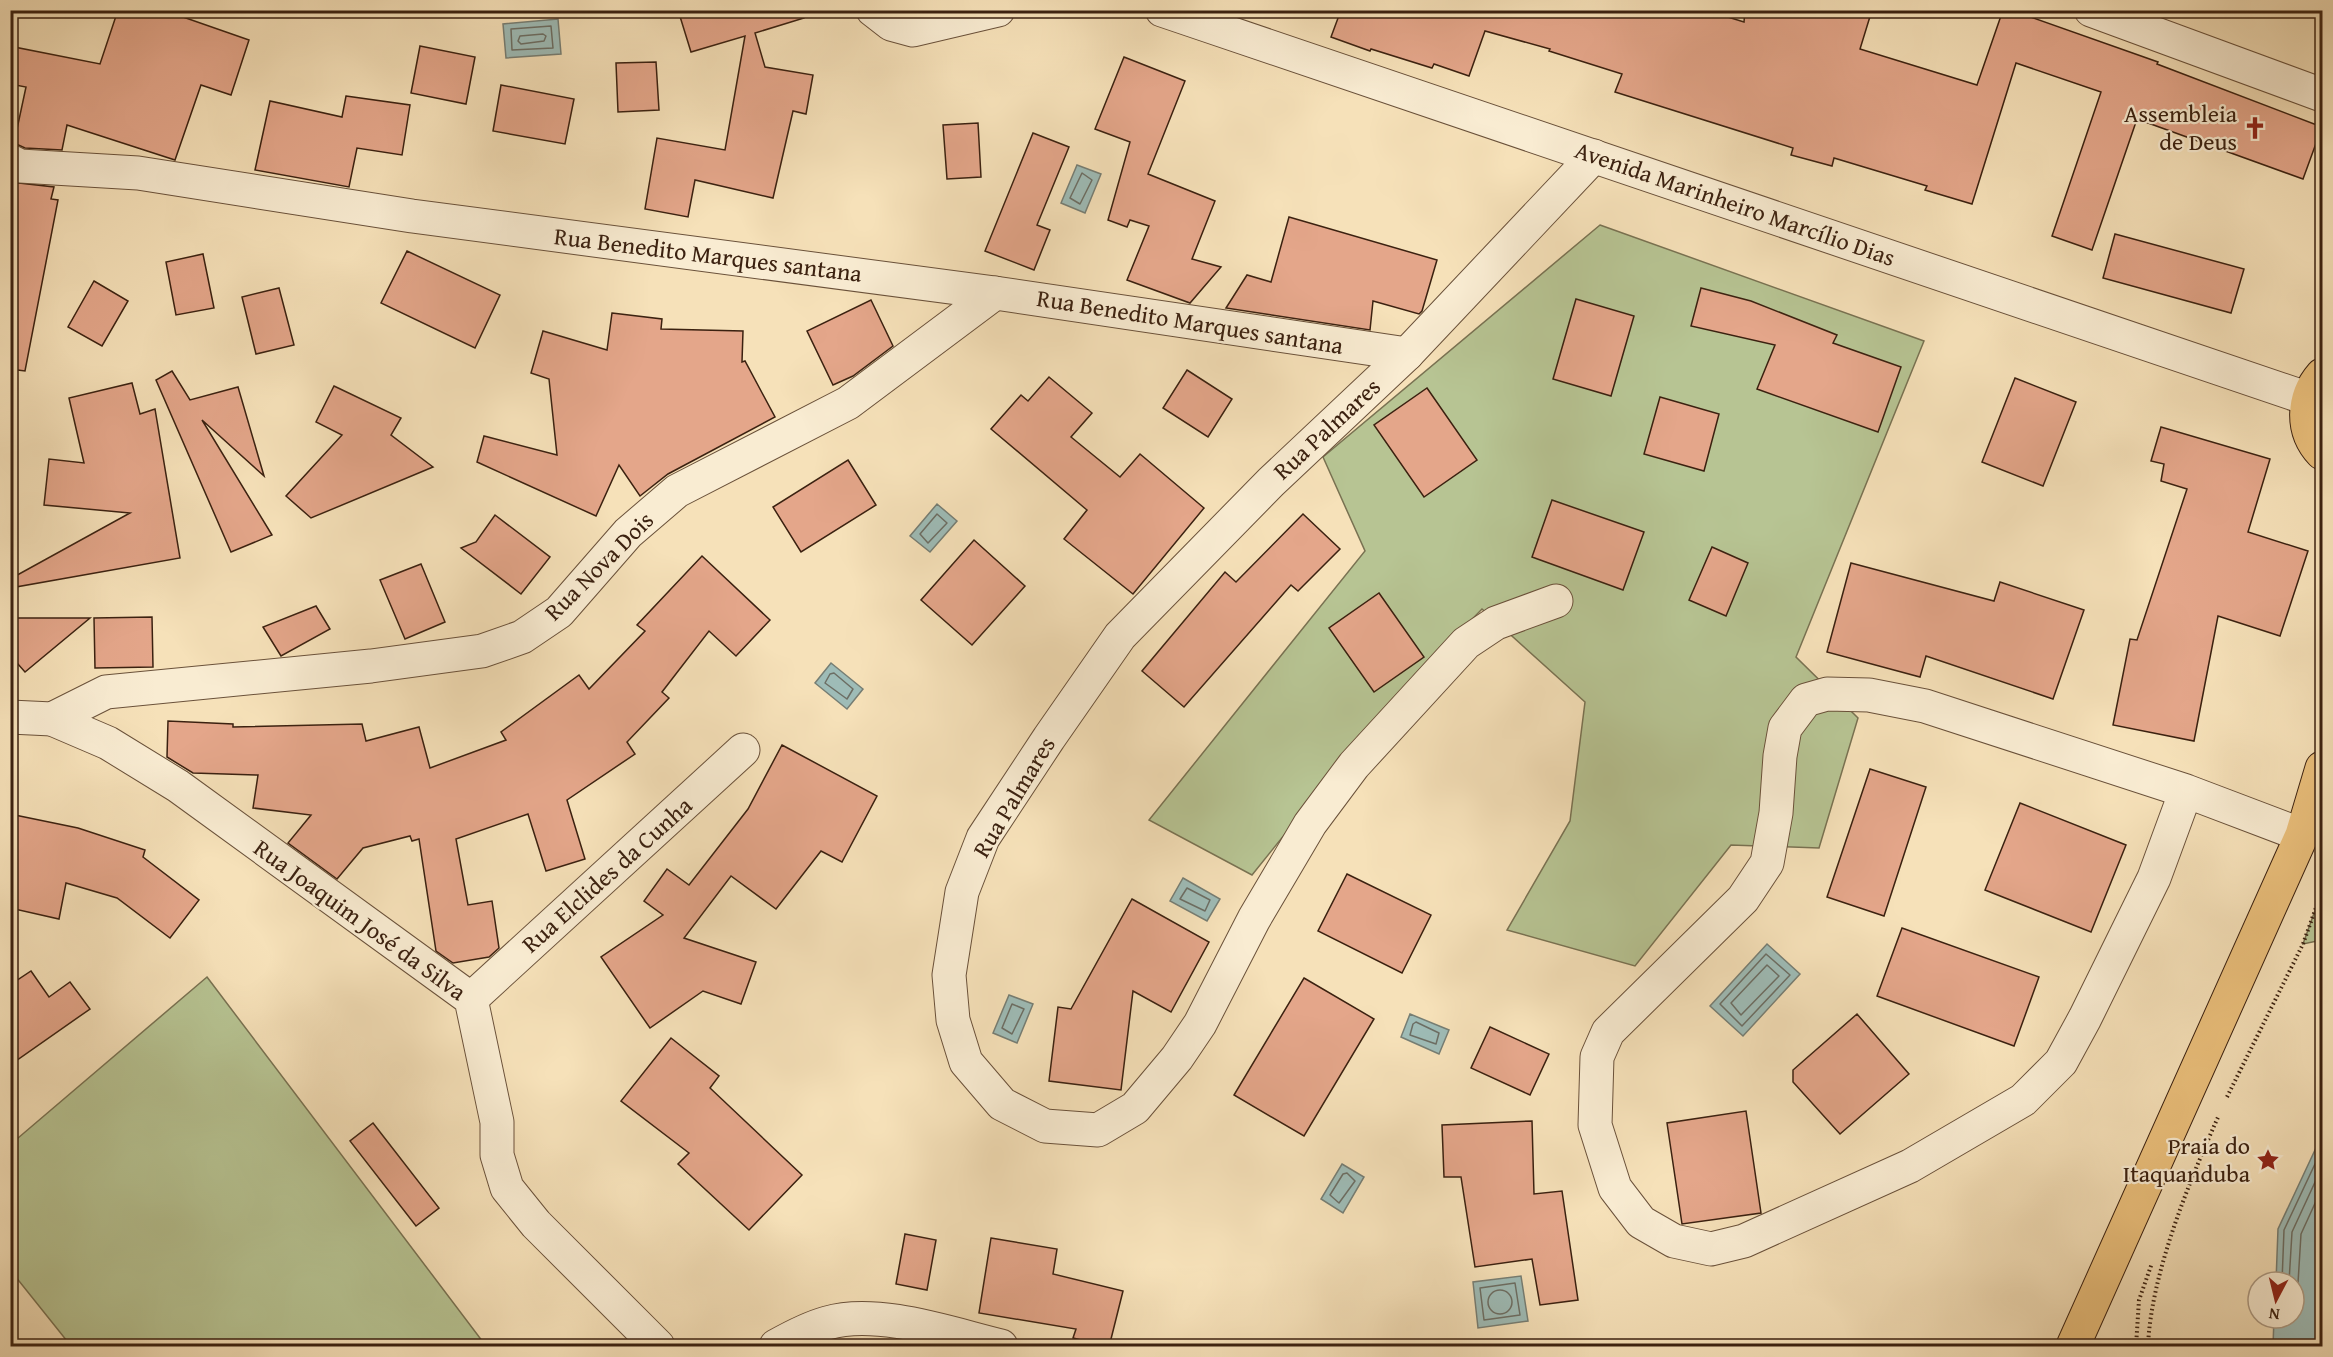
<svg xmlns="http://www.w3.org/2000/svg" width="2333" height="1357" viewBox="0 0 2333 1357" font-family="'Gentium Book Plus',serif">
<rect width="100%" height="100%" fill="#f6e1b9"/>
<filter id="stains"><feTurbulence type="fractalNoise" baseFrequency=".00333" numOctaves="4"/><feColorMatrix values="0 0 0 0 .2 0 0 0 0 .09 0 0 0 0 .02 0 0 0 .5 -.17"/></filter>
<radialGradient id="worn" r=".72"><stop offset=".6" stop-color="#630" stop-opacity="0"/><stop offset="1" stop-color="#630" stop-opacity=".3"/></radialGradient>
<g fill="#b7c493" stroke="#797252" stroke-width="1.5">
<polygon points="1600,225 1924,341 1796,657 1858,718 1819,848 1731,845 1635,966 1507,930 1570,821 1585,702 1482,609 1387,707 1252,875 1149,820 1365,551 1323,457"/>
<polygon points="2322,891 2322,940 2303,944"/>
<polygon points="207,977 486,1346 71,1346 11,1271 11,1144"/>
</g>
<g fill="#9ebcb7" stroke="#767e74" stroke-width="1.5">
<polygon points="558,19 561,54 506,58 503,24"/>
<polygon points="1077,165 1101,174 1085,213 1061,203"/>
<polygon points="937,504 957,521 930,552 910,536"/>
<polygon points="831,663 863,689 847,709 815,683"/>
<polygon points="1183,878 1220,899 1207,921 1170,901"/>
<polygon points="1767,944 1800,974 1743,1036 1710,1006"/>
<polygon points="1009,995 1033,1004 1017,1043 993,1033"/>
<polygon points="1410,1014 1449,1030 1439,1054 1401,1037"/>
<polygon points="2322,1135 2322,1346 2273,1346 2274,1318 2294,1318 2294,1282 2276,1282 2278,1229"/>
<polygon points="1342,1164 1364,1177 1343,1213 1321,1199"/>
<polygon points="1521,1276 1528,1321 1478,1328 1473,1282"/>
</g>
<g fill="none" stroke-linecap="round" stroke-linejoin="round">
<g stroke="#6c6e64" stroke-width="1.5">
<polygon points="551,26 553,48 512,50 511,29"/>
<polygon points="543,34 546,36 544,41 521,44 518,41 520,36"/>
<polygon points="1082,173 1092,180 1080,204 1070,198"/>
<polygon points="937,514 947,523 928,543 920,534"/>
<polygon points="834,673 853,689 847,699 825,683 830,674"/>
<polygon points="1187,888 1210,900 1205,911 1180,899"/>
<polygon points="1766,954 1790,975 1742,1026 1720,1004"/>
<polygon points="1767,965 1779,976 1741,1015 1731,1003"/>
<polygon points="1012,1004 1024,1009 1012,1034 1002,1028"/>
<polygon points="1416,1022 1439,1033 1436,1044 1410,1035 1413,1024"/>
<polygon points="1347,1173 1355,1181 1339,1203 1330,1195 1343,1174"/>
<polyline points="2282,1282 2284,1230 2322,1149"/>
<polyline points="2289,1282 2292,1232 2322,1167"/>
<polygon points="1515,1283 1520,1315 1484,1320 1480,1288"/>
<circle cx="1500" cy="1302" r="12"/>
<polyline points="2294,1294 2298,1283 2301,1234 2322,1188"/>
</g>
</g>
<g fill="#e4a68a" stroke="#3b2110" stroke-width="1.5">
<polygon points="118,10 163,10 249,40 231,95 201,85 175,160 67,125 62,150 25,148 14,143 26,87 10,84 14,47 100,64"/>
<polygon points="678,10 803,10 804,18 755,33 765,67 813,75 806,114 793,111 773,198 695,180 688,217 645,209 657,138 725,150 745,36 691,52"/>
<polygon points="1341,10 1705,10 1744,22 1745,10 1872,10 1860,49 1977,85 2003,10 2011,10 2158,62 2157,64 2322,127 2303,179 2137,119 2092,250 2052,236 2101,92 2016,63 1972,204 1925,190 1927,186 1834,158 1832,166 1791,155 1793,148 1615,92 1622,74 1549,51 1550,49 1485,31 1469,76 1434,64 1432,68 1371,49 1370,51 1331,37"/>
<polygon points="420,46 475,57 466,104 411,93"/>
<polygon points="1124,57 1185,81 1148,174 1215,201 1192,259 1221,267 1190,303 1127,280 1149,226 1130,220 1127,227 1108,220 1130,142 1095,129"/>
<polygon points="656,62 659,110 618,112 616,63"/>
<polygon points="501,85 574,99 565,144 493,131"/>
<polygon points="346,96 410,105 402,155 357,148 349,187 255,170 270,101 342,117"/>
<polygon points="978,123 981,177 947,179 943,125"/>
<polygon points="1033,133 1069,147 1037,225 1050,230 1034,270 985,251"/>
<polygon points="10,182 54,187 51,199 58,200 25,371 10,369"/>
<polygon points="1289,217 1437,260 1422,311 1419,314 1373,301 1370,330 1226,308 1247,275 1271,282"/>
<polygon points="2115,234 2244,269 2231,313 2103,278"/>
<polygon points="407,251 500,295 475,348 381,303"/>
<polygon points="203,254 214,308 176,315 166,262"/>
<polygon points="94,281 128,301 102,346 68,327"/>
<polygon points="279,288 294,345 256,354 242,297"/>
<polygon points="1701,288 1751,301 1837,335 1833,343 1901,367 1878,432 1757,389 1775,345 1691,326"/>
<polygon points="1576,299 1634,316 1611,396 1553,379"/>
<polygon points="871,300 893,346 853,376 833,385 807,331"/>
<polygon points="612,313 662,319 661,329 743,331 742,362 745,361 775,417 668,474 640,496 619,465 596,516 477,462 484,436 557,455 549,379 531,373 543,331 607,350"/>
<polygon points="1187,370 1232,399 1208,437 1163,408"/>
<polygon points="172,371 190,400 238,387 264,476 202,420 272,535 231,552 156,380"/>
<polygon points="1049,377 1092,413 1071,437 1120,477 1140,454 1204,508 1133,594 1064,539 1087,510 991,429 1021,395 1028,401"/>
<polygon points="2015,378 2076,402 2043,486 1982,462"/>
<polygon points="132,383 140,414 155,409 180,558 10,588 10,579 130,513 44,505 49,459 84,463 69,398"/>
<polygon points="334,386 401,418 391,435 433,467 311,518 286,496 342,435 316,422"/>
<polygon points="1427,388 1477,460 1424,497 1374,425"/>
<polygon points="1660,397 1719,414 1704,471 1644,454"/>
<polygon points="2161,427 2270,459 2248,532 2308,551 2280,636 2218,616 2194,741 2113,725 2130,639 2137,640 2187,489 2161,481 2164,464 2151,461"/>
<polygon points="848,460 876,505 801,552 773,507"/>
<polygon points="1552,500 1644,532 1623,590 1532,557"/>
<polygon points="1303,514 1340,549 1298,591 1291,585 1184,707 1142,671 1225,572 1236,582"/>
<polygon points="495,515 550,557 521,594 461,548 476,542"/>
<polygon points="974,540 1025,586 972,645 921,600"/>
<polygon points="1712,547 1748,563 1726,616 1689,600"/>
<polygon points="702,556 770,620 736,656 709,631 662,692 669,698 627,742 635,754 567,800 585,859 546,871 528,814 456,839 468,905 492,901 499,948 489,957 453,963 436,951 419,839 412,841 410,836 363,848 337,879 288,843 311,815 253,808 258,775 193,773 167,757 168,721 233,724 233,727 362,724 366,741 419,727 430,768 506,740 501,732 579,675 589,689 645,631 637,625"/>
<polygon points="1851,563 1994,601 2000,582 2084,610 2053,699 1926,656 1920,677 1827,652"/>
<polygon points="421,564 445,622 405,639 380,580"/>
<polygon points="1379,593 1424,657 1374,692 1329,628"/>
<polygon points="316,606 330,629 281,656 263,627"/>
<polygon points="152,617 153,667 95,668 94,618"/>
<polygon points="10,618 90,618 25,672 10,655"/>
<polygon points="782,745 877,796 842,862 821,851 776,909 731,876 684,938 756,962 741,1004 703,991 650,1028 601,957 663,915 644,901 667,869 689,885 748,809"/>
<polygon points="1870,769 1926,787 1884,916 1827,897"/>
<polygon points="2020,803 2126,845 2091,932 1985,890"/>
<polygon points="10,814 78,828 145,850 143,857 199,900 170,938 117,898 66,883 59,919 10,908"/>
<polygon points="1347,874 1431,915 1402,973 1318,931"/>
<polygon points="1132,899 1209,942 1171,1012 1133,991 1121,1090 1049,1081 1058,1007 1071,1009"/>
<polygon points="1902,928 2039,977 2014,1046 1877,996"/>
<polygon points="31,971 49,997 70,982 90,1009 10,1065 10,985"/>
<polygon points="1304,978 1374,1019 1304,1136 1234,1095"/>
<polygon points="1857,1014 1909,1074 1840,1134 1793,1082 1793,1070"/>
<polygon points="1490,1027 1549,1054 1530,1095 1471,1068"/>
<polygon points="671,1038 719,1076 710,1088 802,1175 749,1230 678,1164 689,1153 621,1101"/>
<polygon points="1746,1111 1761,1213 1682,1224 1667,1123"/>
<polygon points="1532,1121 1534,1194 1562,1191 1578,1300 1540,1305 1532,1259 1475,1267 1461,1177 1444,1177 1442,1125"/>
<polygon points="373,1123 439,1208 416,1226 350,1141"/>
<polygon points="905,1234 936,1240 927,1290 896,1284"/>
<polygon points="991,1238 1057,1249 1053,1274 1123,1291 1109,1347 1073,1338 1076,1329 979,1313"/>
</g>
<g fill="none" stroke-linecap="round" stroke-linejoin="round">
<g stroke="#6a513a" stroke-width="35">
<g id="minor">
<polyline points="873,10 891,24 913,30 998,10"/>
<polyline points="1162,10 2309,399"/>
<polyline points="2091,10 2322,95"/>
<polyline points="10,161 20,166 138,173 412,216 995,293 1407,354"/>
<polyline points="1556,601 1496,623 1466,643 1354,765 1310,824 1254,919 1200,1024 1177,1058 1135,1108 1098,1130 1045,1126 1002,1104 966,1062 953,1020 949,975 962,892 983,838 1049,738 1120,636 1271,482 1407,354 1594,156"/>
<polyline points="10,717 52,719 106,692 371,666 482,651 522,637 559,612 628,533 677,491 848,403 995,293"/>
<polyline points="52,719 108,743 178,786 471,999 497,1122 497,1155 507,1188 536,1224 658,1346"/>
<polyline points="2186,791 2154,878 2085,1018 2061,1062 2023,1100 1910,1166 1744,1241 1711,1249 1674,1241 1641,1222 1615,1188 1595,1125 1597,1057 1608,1032 1743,899 1767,863 1776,813 1780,756 1785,728 1806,700 1827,694 1869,695 1925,706 2186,791 2302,835"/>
<polyline points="471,999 743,750"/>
<path d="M 776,1346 C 792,1337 809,1328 827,1323 C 878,1308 951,1334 1001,1346"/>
</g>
</g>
<g stroke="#3b2110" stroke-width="35">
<g id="major">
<path d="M 2322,375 C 2302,398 2301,431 2322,453"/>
<polyline points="2073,1346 2302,835 2322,768"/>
</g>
</g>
<g stroke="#3b2110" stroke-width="4" stroke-dasharray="1.5 3" stroke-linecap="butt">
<polyline points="2227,1097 2303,944 2322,891"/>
<polyline points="2136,1346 2139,1300 2152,1263"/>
<path d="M 2148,1346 C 2151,1274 2189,1182 2219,1115"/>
</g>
<use href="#minor" stroke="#f9ecd2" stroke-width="33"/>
<use href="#major" stroke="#ebc07c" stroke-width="33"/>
</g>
<defs>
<g id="church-bare" transform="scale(1.8)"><path d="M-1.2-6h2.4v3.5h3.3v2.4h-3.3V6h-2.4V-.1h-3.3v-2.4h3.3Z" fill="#8f2418" stroke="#f9ecd2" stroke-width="2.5" paint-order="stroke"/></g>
<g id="sight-bare" transform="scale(1.8)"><path d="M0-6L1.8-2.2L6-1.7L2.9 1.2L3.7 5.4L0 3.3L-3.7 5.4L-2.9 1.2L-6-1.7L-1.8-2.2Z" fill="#8f2418" stroke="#f9ecd2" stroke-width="2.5" paint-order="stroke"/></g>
</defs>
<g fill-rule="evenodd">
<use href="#church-bare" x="2255" y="128"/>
<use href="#sight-bare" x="2268" y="1160"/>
</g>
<g text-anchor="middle" stroke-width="4.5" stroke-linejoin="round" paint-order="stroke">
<g font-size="24" fill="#3b2110" stroke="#f9ecd2" text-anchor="end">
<text x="2237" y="122">Assembleia<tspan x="2237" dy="28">de Deus</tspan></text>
<text x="2250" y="1154">Praia do<tspan x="2250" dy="28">Itaquanduba</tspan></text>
</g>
<g font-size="24" fill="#3b2110" stroke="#f9ecd2">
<text transform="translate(1735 204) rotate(19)" y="8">Avenida Marinheiro Marcílio Dias</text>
<text transform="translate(708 255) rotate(7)" y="8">Rua Benedito Marques santana</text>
<text transform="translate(1190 322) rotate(9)" y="8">Rua Benedito Marques santana</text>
<text transform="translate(1327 429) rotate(-43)" y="8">Rua Palmares</text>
<text transform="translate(599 566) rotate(-45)" y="8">Rua Nova Dois</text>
<text transform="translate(1014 797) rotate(-59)" y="8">Rua Palmares</text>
<text transform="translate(607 875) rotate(-42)" y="8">Rua Elclides da Cunha</text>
<text transform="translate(360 920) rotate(36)" y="8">Rua Joaquim José da Silva</text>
</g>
</g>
<rect width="2333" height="1357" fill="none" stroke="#f6e1b9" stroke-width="36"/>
<rect x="12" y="12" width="2309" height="1333" fill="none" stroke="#3b2110" stroke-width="3"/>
<rect x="18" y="18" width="2297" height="1321" fill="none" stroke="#3b2110" stroke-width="1.5"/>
<g transform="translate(2276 1300) rotate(187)"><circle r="28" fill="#f9ecd2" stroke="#ad9b84" stroke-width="1.5"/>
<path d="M0-4.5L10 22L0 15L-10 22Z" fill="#8f2418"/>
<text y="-9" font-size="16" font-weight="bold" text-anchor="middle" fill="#3b2110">N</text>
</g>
<rect width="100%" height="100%" filter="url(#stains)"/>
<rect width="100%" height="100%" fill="url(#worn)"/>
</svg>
